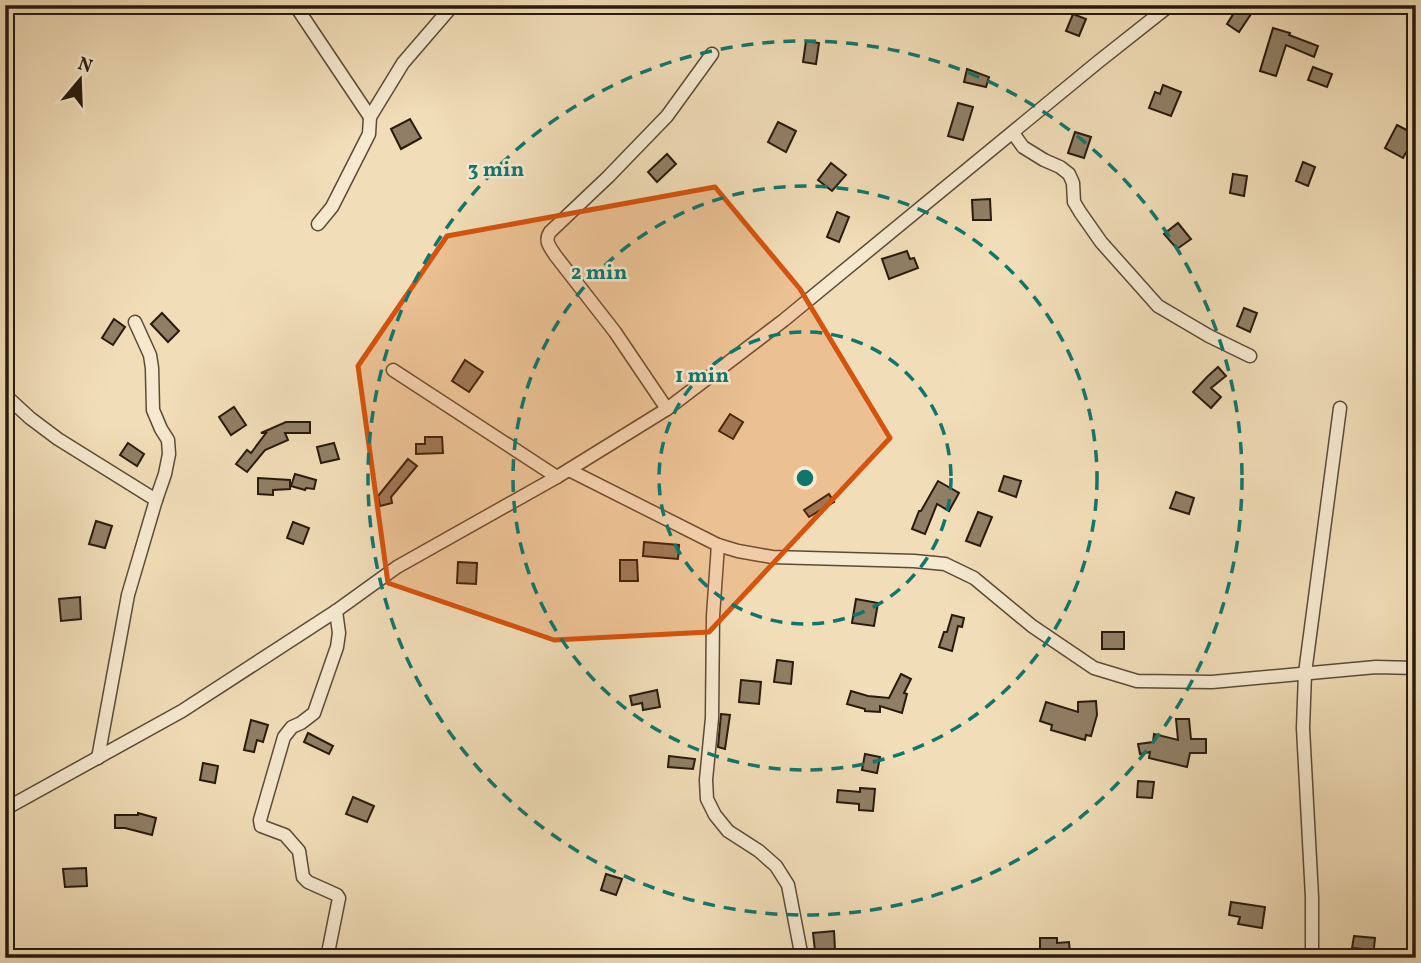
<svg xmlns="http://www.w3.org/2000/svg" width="1421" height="963" viewBox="0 0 1421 963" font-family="Vollkorn,serif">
<rect width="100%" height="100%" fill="#f1ddb7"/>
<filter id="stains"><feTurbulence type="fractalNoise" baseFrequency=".00286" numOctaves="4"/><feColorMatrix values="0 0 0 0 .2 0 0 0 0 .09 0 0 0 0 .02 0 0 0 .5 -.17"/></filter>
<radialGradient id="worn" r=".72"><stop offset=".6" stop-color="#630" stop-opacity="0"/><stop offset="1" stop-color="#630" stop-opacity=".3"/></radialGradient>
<g fill="#907f66" stroke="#271a0e" stroke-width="2">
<polygon points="1239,5 1257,5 1239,32 1227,24"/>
<polygon points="1073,14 1086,19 1079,36 1066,31"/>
<polygon points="1273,28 1290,33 1289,35 1318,46 1314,57 1286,45 1276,76 1260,71"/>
<polygon points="806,41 819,43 816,64 803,62"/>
<polygon points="1313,67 1332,74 1327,87 1308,80"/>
<polygon points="967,69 989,77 986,87 964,82"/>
<polygon points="1163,85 1181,92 1171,116 1149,108 1155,92 1160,94"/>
<polygon points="958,103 973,107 963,140 948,136"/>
<polygon points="410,119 421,138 401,149 391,129"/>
<polygon points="778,122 796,131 786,152 768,142"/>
<polygon points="1397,125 1416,135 1403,158 1385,148"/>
<polygon points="1075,132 1091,137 1084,158 1068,153"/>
<polygon points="667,154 676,164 657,182 648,172"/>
<polygon points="1303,162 1315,167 1308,186 1296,181"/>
<polygon points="831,163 846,175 832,191 818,180"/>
<polygon points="1233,174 1247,176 1244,196 1230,193"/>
<polygon points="990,199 991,220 973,220 972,200"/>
<polygon points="837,212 849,217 839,242 827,237"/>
<polygon points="1178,223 1191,239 1177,249 1164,234"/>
<polygon points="907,251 910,259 914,258 918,268 889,279 882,259"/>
<polygon points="1244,308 1257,313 1250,332 1237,326"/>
<polygon points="162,313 179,331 168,342 151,324"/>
<polygon points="114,319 125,327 113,345 102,338"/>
<polygon points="465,360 483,372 469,392 452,381"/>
<polygon points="1218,367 1226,376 1211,388 1221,397 1211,408 1193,392 1207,377"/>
<polygon points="234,407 246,425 231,435 219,417"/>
<polygon points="730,414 743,422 733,439 719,431"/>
<polygon points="286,422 310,422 310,433 285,433 288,440 265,450 247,472 236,464 247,450 251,453 266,433 261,433"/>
<polygon points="425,437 442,437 443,453 416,454 416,444 425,444"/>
<polygon points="128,443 144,454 137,466 120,455"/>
<polygon points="334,443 339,459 321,463 317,447"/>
<polygon points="408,459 417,466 391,497 392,503 380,506 378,496"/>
<polygon points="295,474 316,480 314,489 306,488 305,490 291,486"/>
<polygon points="1004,476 1021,481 1016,497 999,491"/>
<polygon points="258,478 290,480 290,489 273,490 273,495 258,494"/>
<polygon points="938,481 959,493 949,511 937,504 925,534 912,529 919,511 921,511"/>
<polygon points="1176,492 1194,498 1189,514 1170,508"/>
<polygon points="829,494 834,502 809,517 804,510"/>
<polygon points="978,512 992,517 980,546 966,541"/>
<polygon points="96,521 112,526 105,548 89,544"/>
<polygon points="293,522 309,528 303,544 287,538"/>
<polygon points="644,542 679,545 678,559 643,556"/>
<polygon points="620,560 637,560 638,581 620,581"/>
<polygon points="458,562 477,563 476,584 457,583"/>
<polygon points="80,597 81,619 61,621 59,599"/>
<polygon points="856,599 878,603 874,626 852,623"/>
<polygon points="952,615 964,618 962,627 958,626 952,651 939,647 944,632 947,632"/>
<rect x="1102" y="632" width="22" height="17"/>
<polygon points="777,660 793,662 791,684 774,682"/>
<polygon points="901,674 911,679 904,693 907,694 902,713 880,706 880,712 865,711 865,709 847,704 851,691 868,696 889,698"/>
<polygon points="741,680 761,682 759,704 739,702"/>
<polygon points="657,690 660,707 643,710 642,703 632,705 630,696"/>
<polygon points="1096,701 1097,715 1091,736 1086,735 1085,740 1051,730 1052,725 1040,721 1046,702 1078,712 1078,702"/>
<polygon points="721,714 730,715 725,749 718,747"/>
<polygon points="1176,719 1189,719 1191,739 1206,739 1206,753 1190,753 1187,767 1149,758 1150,752 1140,754 1138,744 1153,742 1154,734 1178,740"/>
<polygon points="251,720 268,725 263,742 257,740 254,752 244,750"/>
<polygon points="308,733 333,746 329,754 304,742"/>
<polygon points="865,754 880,757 877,773 862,770"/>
<polygon points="669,756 695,759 693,769 668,767"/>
<polygon points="203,763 218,766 215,783 200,780"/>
<polygon points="1138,781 1154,782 1152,798 1137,797"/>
<polygon points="860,788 875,789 873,811 859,810 859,804 837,802 838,790 860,792"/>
<polygon points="353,797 374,806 367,822 346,814"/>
<polygon points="138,813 156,818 152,835 125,828 115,828 115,815 138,815"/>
<polygon points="86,868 87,886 65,887 63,869"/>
<polygon points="606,874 622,879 616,895 601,890"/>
<polygon points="1231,902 1265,907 1262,928 1238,924 1240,917 1229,915"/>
<polygon points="834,931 835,949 815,951 813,933"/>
<polygon points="1354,936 1375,938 1373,958 1360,958 1362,949 1352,948"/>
<polygon points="1040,938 1057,938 1057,943 1069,942 1070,953 1040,954"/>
</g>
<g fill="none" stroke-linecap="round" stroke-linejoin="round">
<g stroke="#5a4b38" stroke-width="15">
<g id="street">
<polyline points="295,5 370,117"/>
<polyline points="1013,133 1023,147 1044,160 1060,167 1069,174 1073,183 1074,202 1080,212 1101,242 1158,306 1209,336 1250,356"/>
<polyline points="318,224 332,207 369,134 370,117 403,63 453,5"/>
<polyline points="393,370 557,477"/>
<polyline points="5,395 30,418 58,439 156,500"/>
<path d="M 667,409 L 615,332 L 555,255 C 550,247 544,241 550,232 L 608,177 L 667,116 L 712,54"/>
<polyline points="569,470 718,545 738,551 772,557 914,561 945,564 974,578 1032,626 1094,668 1137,681 1212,682 1376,667 1416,668"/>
<polyline points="718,545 713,616 712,718 706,780 707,799 715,815 728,831 759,851 776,866 788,885 802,958"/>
<polyline points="98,758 128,595 156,500 165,474 169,454 168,440 161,429 153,410 152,368 150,355 135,322"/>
<polyline points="5,809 182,711 336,611 397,567 557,477 667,409 784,320 1098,62 1170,5"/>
<polyline points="327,958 339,898 337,895 308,882 303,877 299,851 285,835 261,826 260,820 284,737 292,727 301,723 314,713 337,647 339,633 336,611"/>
<polyline points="1312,958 1312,897 1303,728 1305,673 1340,408"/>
</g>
</g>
<use href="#street" stroke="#f6e9d0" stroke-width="12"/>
</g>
<path fill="#d5530c" fill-opacity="0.2" stroke="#d5530c" stroke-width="5" stroke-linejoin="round" d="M 715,187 L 800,289 L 890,438 L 709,632 L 554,640 L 388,583 L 358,366 L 447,236 Z"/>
<g fill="none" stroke="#0f766e" stroke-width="3.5" stroke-dasharray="12 9">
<circle cx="805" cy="478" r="146"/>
<circle cx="805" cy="478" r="292"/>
<circle cx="805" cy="478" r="437"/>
</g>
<circle cx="805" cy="478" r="10" fill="#0f766e" stroke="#f6e9d0" stroke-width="3.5"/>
<g font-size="21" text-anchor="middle" font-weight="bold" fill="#0f766e" stroke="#f6e9d0" stroke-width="5" stroke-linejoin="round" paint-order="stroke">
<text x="496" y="176">3 min</text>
<text x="599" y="279">2 min</text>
<text x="702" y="382">1 min</text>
</g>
<rect width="1421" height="963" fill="none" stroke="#f1ddb7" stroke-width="28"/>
<rect x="7" y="7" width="1407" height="949" fill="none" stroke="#271a0e" stroke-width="3.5"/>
<rect x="14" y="14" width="1393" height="935" fill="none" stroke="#271a0e" stroke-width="2"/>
<g transform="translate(80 80) rotate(19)" stroke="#f6e9d0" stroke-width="5" paint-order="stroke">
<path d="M0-5L12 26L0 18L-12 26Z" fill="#271a0e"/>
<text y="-10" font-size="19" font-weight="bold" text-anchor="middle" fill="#271a0e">N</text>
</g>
<rect width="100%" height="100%" filter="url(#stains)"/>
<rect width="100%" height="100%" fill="url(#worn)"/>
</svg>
